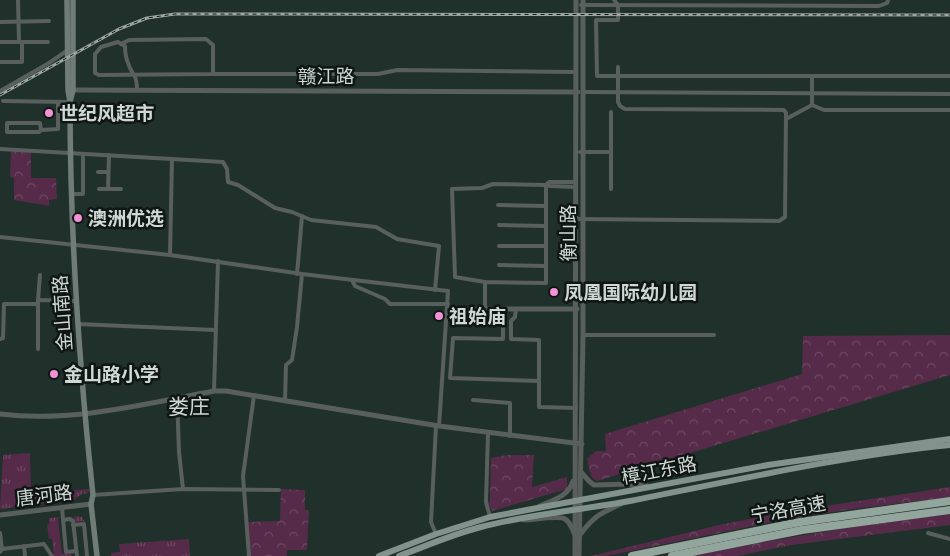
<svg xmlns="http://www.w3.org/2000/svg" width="950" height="556" viewBox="0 0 950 556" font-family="Cabin,'Noto Sans SC',sans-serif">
<defs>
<pattern id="grass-tufts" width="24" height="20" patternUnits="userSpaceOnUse" patternTransform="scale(1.25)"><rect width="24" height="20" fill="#562b49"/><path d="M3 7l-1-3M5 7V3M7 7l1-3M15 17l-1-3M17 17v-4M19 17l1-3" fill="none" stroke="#6d4962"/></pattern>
<pattern id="forest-crowns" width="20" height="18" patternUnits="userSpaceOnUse" patternTransform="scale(1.25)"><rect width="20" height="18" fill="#562b49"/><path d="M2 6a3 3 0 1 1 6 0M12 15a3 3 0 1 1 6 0" fill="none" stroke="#6d4962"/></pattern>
</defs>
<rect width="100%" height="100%" fill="#20302a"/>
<g fill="url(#grass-tufts)">
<polygon points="30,453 31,494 89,489 89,492 85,494 83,493 74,500 0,509 3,455"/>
<polygon points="74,516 82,517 85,522 89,556 84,521 75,522 74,516 58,518 62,554 71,553 72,556 54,556 52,539 49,539 47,525 49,524 49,518"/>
<polygon points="189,539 190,556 111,556 111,553 120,552 119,544"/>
</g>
<g fill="url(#forest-crowns)">
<polygon points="11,151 31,152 31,178 56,178 57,199 49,200 49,206 14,200 14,178 10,177"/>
<path d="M 950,335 L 950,375 L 597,481 C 589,478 589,467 587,459 L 596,451 L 606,451 L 605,434 L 802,374 L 803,336 Z"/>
<polygon points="507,455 534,455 532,487 567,477 567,489 492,511 488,502 490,501 491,458"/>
<polygon points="950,487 950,497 846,510 777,521 606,556 591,556 719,525 786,512"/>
<polygon points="281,489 305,490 305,510 309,510 307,550 287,550 287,556 250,556 247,522 280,521"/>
<path d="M 950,514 L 950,525 L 791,545 L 737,556 L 690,556 C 776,539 863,524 950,514 Z"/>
</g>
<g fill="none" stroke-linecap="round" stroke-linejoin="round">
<g stroke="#585f5c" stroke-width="4">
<polyline points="614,0 618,5 618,20 596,20 597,76 950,76"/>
<polyline points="581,5 879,6 887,3 888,0"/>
<polyline points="0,22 49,21"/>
<polyline points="0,42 19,42"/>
<polyline points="22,42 48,42"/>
<path d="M 121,44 L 129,40 L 206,39 L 213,45 L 213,74 L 99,75 L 95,73 L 95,54 L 101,47 L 118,42 L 125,46 C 125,52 126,58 128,63 C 132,76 137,73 137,90"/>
<polyline points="1,62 22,62 22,42 19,42 18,0"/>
<polyline points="213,74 378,74 397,70 575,72"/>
<polyline points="0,91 49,63 68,50"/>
<polyline points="583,92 950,94"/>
<polyline points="3,101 70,102"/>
<polyline points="812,105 824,110 950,110"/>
<polyline points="611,112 611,189"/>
<polyline points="786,119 812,105 812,76"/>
<polyline points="41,130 39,132 7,132 7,123 40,123 41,130 58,129 58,102"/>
<polyline points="0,149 223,162 227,169 228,182 238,185 275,208 292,212 311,220 376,227 397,239 439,246 435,290"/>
<polyline points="580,152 611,152"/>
<polyline points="98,172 108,172"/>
<polyline points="546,185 549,182 576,182"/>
<polyline points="546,185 550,186 576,187"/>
<polyline points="99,189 121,189"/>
<polyline points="108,189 109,155"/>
<polyline points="71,194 83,194 83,155"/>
<polyline points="498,205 546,206"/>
<polyline points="576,219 779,221 785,217 786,113 784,110 625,109 620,106 618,102 618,67"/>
<polyline points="499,225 546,226"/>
<polyline points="0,237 170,255 302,274 448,291 439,426"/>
<polyline points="499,246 546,246"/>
<polyline points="170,255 172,159"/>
<polyline points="499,265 546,266"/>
<polyline points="297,274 302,216"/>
<polyline points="352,280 355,286 385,299 390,304 448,304"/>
<polyline points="485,282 455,277 452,189 482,188 493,184 546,185 546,283 485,282 485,309"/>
<polyline points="38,300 40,275"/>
<polyline points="38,304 38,349"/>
<polyline points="500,309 501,316 503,321 503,339 453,338 450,378 539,381 539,340 511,339 511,321 515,317 516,309"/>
<polyline points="78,324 215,330"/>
<polyline points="583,335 714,335"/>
<polyline points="0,339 3,338 4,304 38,304 38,300 76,301"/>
<polyline points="539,381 539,407 576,408"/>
<polyline points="214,391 218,261"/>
<polyline points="177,398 179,452 183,489"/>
<polyline points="285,400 286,365 292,360 297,327 302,274"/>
<polyline points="473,400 510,403 510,436"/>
<polyline points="488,433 486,502 490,517"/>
<polyline points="93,495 183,489 279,490"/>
<polyline points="62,508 66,552 76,551"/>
<polyline points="63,520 70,519 73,521 77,556"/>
<polyline points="73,525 84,524 87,556"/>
<polyline points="0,533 2,549 0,549"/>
<polyline points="928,533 950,539"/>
<polyline points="436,534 431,522 436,426"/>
<polyline points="24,546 25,556"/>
<polyline points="0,552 2,549 44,544 52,556"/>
<polyline points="249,556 243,476 254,395"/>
</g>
<g stroke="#585f5c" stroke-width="5">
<polyline points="71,90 578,92"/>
<polyline points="448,309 577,309"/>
<path d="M 0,414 C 71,423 145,404 214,391 L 226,391 L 439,426 L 582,444"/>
<polyline points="581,472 589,481 594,485 631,484 647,486"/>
<path d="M 540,506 C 553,500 569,496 573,481"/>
<polyline points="0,515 91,504"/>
<path d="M 524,520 C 533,520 559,515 565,519 C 570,522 572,528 574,533"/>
<path d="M 579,536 C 594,516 599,514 621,504"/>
<polyline points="575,556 576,0"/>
<polyline points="579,556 583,335 583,0"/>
</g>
<g stroke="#707c77" stroke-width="5.5">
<path d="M 67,0 L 68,90 L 70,102 C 70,234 79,364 93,495 L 91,504 L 97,556"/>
<polyline points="70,102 73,90 73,0"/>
</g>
<g stroke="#82928c" stroke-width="6">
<polyline points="379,556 436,534 490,517 532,509 768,465 950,439"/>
<path d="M 399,556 C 426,546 453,534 481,527 C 530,514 581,510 630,501 C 737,480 842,456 950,445"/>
</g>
<g stroke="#93a69e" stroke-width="8">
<polyline points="632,556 800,522 950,501"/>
<polyline points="672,556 802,530 950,510"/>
</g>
<g stroke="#9ca7a2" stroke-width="3">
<polyline id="rail" points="0,95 119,29 147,18 175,14 950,15"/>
</g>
<use href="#rail" stroke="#0f1613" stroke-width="1" stroke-dasharray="4" stroke-linecap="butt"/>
</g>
<g fill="#f391d5" stroke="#0f1613" stroke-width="2">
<circle cx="49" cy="113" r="5"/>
<circle cx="78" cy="218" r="5"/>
<circle cx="554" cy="292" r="5"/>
<circle cx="439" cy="316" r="5"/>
<circle cx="54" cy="374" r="5"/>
</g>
<g text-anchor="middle" stroke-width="5" stroke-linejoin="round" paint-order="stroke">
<g font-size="19" fill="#cfd8d4" stroke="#0f1613">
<text x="326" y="83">赣江路</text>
<text transform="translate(568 233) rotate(-90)" y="7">衡山路</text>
<text transform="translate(62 313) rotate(-94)" y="7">金山南路</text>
<text transform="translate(659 470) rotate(-11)" y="7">樟江东路</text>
<text transform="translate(44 495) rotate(-7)" y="7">唐河路</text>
<text transform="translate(788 509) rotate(-10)" y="7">宁洛高速</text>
</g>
<g font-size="19" font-weight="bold" fill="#cfd8d4" stroke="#0f1613" text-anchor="start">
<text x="59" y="120">世纪风超市</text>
<text x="88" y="225">澳洲优选</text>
<text x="564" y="299">凤凰国际幼儿园</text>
<text x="449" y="323">祖始庙</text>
<text x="64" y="381">金山路小学</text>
</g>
<g font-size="21" fill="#cfd8d4" stroke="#0f1613">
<text x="189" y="414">娄庄</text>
</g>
</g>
</svg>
